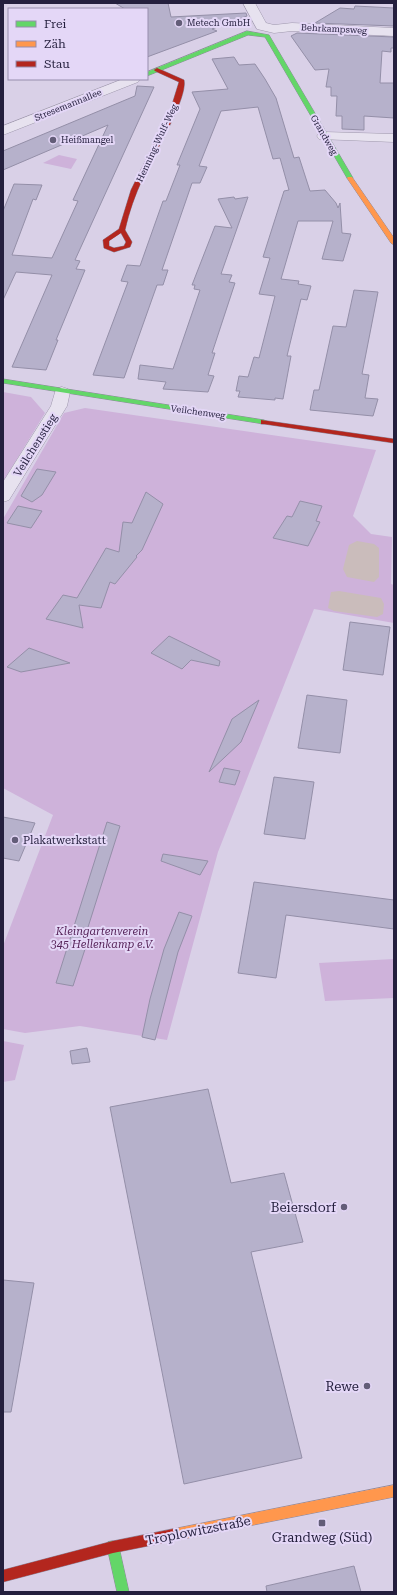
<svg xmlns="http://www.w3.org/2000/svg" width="397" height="1595" viewBox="0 0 397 1595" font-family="'Roboto Serif',serif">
<rect width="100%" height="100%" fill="#d9d0e7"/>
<g fill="#ceb2da">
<polygon points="59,155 77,159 71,169 43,163"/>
<polygon points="3,392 31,397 45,413 3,482"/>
<polygon points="85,408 376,450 353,516 371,534 392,537 391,584 394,585 394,623 314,609 218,852 167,1040 80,1026 25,1033 3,1029 3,946 53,815 3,788 3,519 64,413"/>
<polygon points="394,959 394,998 325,1001 319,963"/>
<polygon points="3,1041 24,1045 15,1080 3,1082"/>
</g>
<g fill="#cabcbb">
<polygon points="357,541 374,544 379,548 379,577 374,582 347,577 343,569 349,545"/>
<polygon points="339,591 381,598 384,604 383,614 377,617 334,611 328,608 331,592"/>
</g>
<g fill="#b6b1cb" stroke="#948fa8">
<polygon points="115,3 168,3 171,17 246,13 247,16 212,29 217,31 147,57 147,9 125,9"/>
<polygon points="355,6 394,8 394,26 315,23 340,8 354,9"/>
<polygon points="297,33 394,37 394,48 391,48 391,52 382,51 380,83 394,83 394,118 364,116 364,130 342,129 342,116 336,116 337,96 331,96 331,87 326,87 329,69 315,70 291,36"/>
<polygon points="234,57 239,65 255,64 265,79 276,98 294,158 299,157 310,191 325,190 336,203 338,208 340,203 342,233 351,234 343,261 322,259 333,221 298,221 281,279 299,281 298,284 311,286 307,300 301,299 295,323 287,356 291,356 283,399 275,398 275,400 238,397 240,391 236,391 239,376 248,377 254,357 259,358 275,296 259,294 270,258 263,257 284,191 289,190 280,158 273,159 258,107 221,111 199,166 207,167 200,183 192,183 162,270 168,270 163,285 157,285 124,378 93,375 128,282 121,281 127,265 140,266 163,201 166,201 180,165 177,165 200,109 192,92 228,89 212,59"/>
<polygon points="137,86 154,87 75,260 80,261 76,269 85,270 56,340 58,340 46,370 12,367 52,275 16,272 3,300 3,211 14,184 42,185 36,200 33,199 12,255 52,258 78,201 73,200 108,125 3,170 3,151 135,96"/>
<polygon points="234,197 235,199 248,197 221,274 232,275 229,282 235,283 212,353 215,353 208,375 214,376 208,392 163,389 166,382 138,379 140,365 173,369 200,290 194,289 195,285 192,285 215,226 232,228 218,199"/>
<polygon points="354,290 378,292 362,374 369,375 365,398 378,399 373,416 310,410 314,390 319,390 333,326 346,327"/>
<polygon points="37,469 56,472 42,495 32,502 21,496"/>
<polygon points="146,492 163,504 142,550 136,556 137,557 115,584 110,582 101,608 79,605 83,628 46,619 63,595 77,598 106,548 119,552 123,522 132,523"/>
<polygon points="300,501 322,506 316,521 320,522 308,546 273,538 287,516 292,517"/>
<polygon points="18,506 42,511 31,528 7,523"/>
<polygon points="350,622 390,627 383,675 343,670"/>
<polygon points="169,636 220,661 219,666 191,660 182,669 151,653"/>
<polygon points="29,648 70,663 21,672 7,667"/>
<polygon points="307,695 347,700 340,753 298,748"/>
<polygon points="259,700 241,742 209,772 232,719"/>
<polygon points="224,768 240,771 235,785 219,782"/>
<polygon points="274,777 314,782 305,839 264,834"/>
<polygon points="3,817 35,823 19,861 3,858"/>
<polygon points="107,822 120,826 83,943 87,943 73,986 56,983"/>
<polygon points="163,854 208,861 200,875 161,861"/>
<polygon points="254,882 394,900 394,929 286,915 276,978 238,973"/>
<polygon points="179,912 192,916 178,952 155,1040 142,1037 150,999 164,949"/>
<polygon points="87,1048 90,1062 72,1064 70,1051"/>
<polygon points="208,1089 231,1183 284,1173 303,1242 251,1252 302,1458 184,1484 110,1107"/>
<polygon points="3,1280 34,1283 11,1412 3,1412"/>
<polygon points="354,1566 361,1592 267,1592 266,1586"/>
</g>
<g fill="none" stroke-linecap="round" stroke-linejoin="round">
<g stroke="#9f98ad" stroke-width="1">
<g id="street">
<polygon points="243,3 255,3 266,23 274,25 292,23 394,28 394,36 292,31 274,33 257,29"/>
<polygon points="123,79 140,79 138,82 3,135 3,126"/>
<polygon points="324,132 394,134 394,142 319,139 317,136 319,133"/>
<polygon points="62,387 68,389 70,392 67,406 9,500 3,502 3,482 51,406 56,389"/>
</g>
</g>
<g stroke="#8e889c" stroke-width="1">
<g id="fast">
<polygon points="247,31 269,35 353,178 352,179 347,178 265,37 248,35 147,76 147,72"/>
<polygon points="3,379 264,420 268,422 264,424 3,383"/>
<polygon points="113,1541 118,1542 119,1547 129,1592 117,1592 107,1547 108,1542"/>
</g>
</g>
<g stroke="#8e889c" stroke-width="1">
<g id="slow">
<polygon points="348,177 352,177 394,238 394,245 391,243 347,178"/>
<polygon points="394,1485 394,1497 173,1541 169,1539 167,1535 169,1531 173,1529"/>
</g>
</g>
<g stroke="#8e889c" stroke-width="1">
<g id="jam">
<path d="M 157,68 L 184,80 C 188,99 152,157 143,178 C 135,195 129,212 125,230 L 132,242 L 130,247 L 114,252 L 104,248 L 103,240 L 119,229 L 131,190 L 170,111 L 179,82 L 155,71 L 154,70 ZM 121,233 L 126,242 L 124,246 L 114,248 L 109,246 L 109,241 Z"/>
<polygon points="261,420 394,439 394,443 264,424 261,424"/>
<polygon points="173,1529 177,1531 179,1535 177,1539 173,1541 113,1553 3,1582 3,1570 113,1541"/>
</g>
</g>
<use href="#street" fill="#e7e2ef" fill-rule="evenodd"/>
<use href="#fast" fill="#63d668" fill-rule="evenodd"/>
<use href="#slow" fill="#ff974d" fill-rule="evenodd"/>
<use href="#jam" fill="#b3261e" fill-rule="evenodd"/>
</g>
<g fill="#635d78" stroke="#e4d7f7" stroke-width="1.5">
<circle cx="179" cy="23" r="4"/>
<circle cx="53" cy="140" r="4"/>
<circle cx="15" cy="840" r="4"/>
<circle cx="344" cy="1207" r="4"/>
<circle cx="367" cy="1386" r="4"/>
<rect x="318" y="1519" width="8" height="8" rx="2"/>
</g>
<g text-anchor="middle" stroke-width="4" stroke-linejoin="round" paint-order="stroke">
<g font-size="9" fill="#241f3d" stroke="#e4d7f7" text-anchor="start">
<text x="187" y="26">Metech GmbH</text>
<text x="61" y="143">Heißmangel</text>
</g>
<g font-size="9" fill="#241f3d" stroke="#e4d7f7">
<text transform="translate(334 29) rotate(3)" y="3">Behrkampsweg</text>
<text transform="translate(68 105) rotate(-22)" y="3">Stresemannallee</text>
<text transform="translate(324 135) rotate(60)" y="3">Grandweg</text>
<text transform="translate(157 143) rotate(-65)" y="3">Henning-Wulf-Weg</text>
<text transform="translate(198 412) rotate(8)" y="3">Veilchenweg</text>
</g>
<g font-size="11" fill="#241f3d" stroke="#e4d7f7">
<text transform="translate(35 445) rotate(-58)" y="4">Veilchenstieg</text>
</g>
<g font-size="11" fill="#241f3d" stroke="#e4d7f7" text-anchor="start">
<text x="23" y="844">Plakatwerkstatt</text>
</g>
<g font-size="11" font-style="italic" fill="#57255a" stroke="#e4d7f7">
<text x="102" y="935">Kleingartenverein<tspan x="102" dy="13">345 Hellenkamp e.V.</tspan></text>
</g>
<g font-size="13" fill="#241f3d" stroke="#e4d7f7" text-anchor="end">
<text x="336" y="1212">Beiersdorf</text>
<text x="359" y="1391">Rewe</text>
<text x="322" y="1542" text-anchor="middle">Grandweg (Süd)</text>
</g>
<g font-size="13" fill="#241f3d" stroke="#e4d7f7">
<text transform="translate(198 1530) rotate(-11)" y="5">Troplowitzstraße</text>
</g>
</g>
<rect width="397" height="1595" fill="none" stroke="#241f3d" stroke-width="8"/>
<rect x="8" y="8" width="140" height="72" fill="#e4d7f7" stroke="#978dad"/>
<rect x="16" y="21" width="20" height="6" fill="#63d668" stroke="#978dad"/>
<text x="44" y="28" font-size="12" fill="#241f3d">Frei</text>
<rect x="16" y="41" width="20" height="6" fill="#ff974d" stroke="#978dad"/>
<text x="44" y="48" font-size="12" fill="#241f3d">Zäh</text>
<rect x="16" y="61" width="20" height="6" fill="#b3261e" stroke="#978dad"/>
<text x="44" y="68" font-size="12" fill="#241f3d">Stau</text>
</svg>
